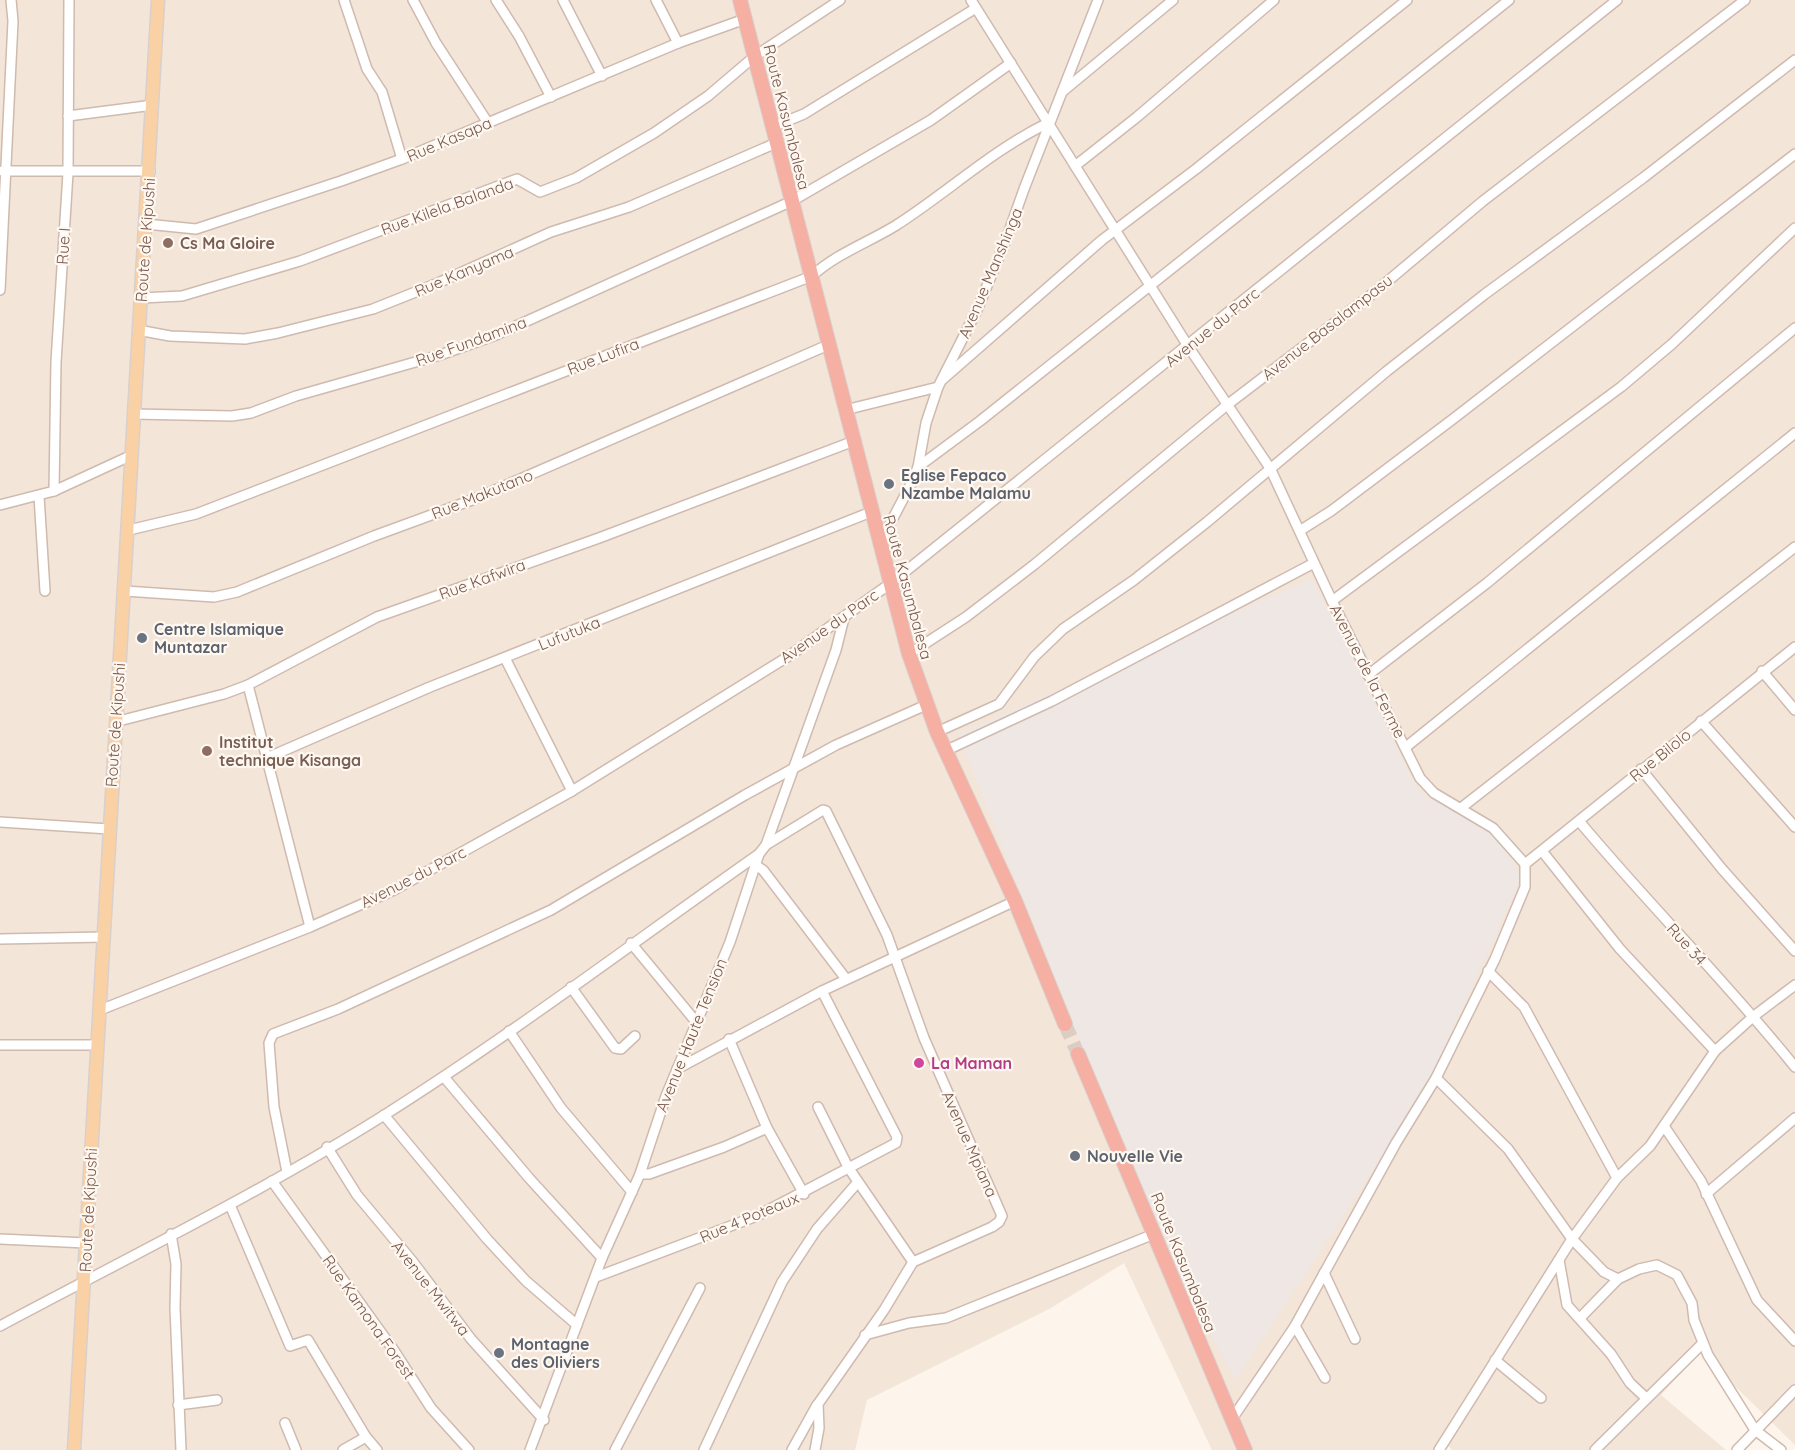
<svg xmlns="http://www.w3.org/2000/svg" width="1795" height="1450" viewBox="0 0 1795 1450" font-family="Quicksand,sans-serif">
<rect width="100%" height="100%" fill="#fdf4eb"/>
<polygon fill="#f4e5d9" points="0,0 1795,0 1795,1445 1700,1352 1661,1395 1726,1450 1452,1450 1444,1441 1434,1450 1212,1450 1124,1263 1051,1308 867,1400 855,1450 0,1450"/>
<polygon fill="#eee7e3" points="1312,578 1419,791 1494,833 1522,877 1422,1097 1235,1380 1156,1234 958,734"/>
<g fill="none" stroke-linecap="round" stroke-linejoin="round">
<polyline stroke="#dccdc4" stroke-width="14" stroke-dasharray="14 7" stroke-linecap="butt" points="1065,1024 1078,1054"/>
<g stroke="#cfbaaf" stroke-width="12">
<g id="minor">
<polyline points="344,0 367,69 382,92 402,159"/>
<polyline points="413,0 436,43 488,123"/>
<polyline points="496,0 519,36 551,97"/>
<polyline points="563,0 602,76"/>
<polyline points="656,0 678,43"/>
<polyline points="971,0 1188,346 1270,468 1332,601 1420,778 1434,793 1493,828 1525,864 1525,887 1495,959 1436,1078 1396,1143 1295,1326 1232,1419"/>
<polyline points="1062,92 1173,0"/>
<polyline points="68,116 153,105"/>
<polyline points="772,127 804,114 976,8"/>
<polyline points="1075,166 1137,117 1274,0"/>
<polyline points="2,171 150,171"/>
<polyline points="146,224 196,229 341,181 402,159 678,43 745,19"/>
<polyline points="0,290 13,21 11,0"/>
<polyline points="141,298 182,296 300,261 517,179 540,192 576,178 654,133 708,96 755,56 840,0"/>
<polyline points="138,330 170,336 245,339 278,333 373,309 438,283 551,232 629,207 776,143"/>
<polyline points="943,379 1102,240 1196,169 1407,0"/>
<polyline points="845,410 938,387"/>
<polyline points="133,414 232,416 251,413 296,396 440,355 496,335 792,201 931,120 1011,63"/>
<polyline points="918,467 980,421 1509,0"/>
<polyline points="54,491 56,362 68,173 69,0"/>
<polyline points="39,496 45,591"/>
<polyline points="0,505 54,491 132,455"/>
<path d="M 129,530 L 196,514 L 812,276 C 836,254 867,243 895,226 C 947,193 992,150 1048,123"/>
<polyline points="1301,530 1331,511 1453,419 1795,154"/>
<polyline points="880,543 912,482 918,467 926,423 938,387 977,310 1006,240 1024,189 1098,0"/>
<polyline points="125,591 214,597 237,592 374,536 472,500 828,345"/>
<polyline points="1332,601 1621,387 1672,344 1795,228"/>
<polyline points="909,654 966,617 1035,564 1227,405 1376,291 1483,201 1745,0"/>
<polyline points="505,658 572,791"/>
<polyline points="1762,671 1795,710"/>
<polyline points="1368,675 1487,583 1795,328"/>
<polyline points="248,685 310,927"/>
<polyline points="1701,721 1795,827"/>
<polyline points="115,722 224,694 248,685 377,617 599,538 854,441"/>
<polyline points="937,732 999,704 1034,657 1063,629 1134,580 1207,522 1387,371 1485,294 1643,178 1795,60"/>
<polyline points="1406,747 1795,433"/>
<polyline points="945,751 1052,701 1314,563"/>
<polyline points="269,757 430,687 871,512"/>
<polyline points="1641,769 1722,869 1795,951"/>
<polyline points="1461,808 1795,547"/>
<path d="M 1579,821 C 1649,905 1727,982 1795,1067"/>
<polyline points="0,822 109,829"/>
<polyline points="766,845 823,810 826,811 887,935 924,1038 1002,1216 999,1222 992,1227 913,1262 884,1310 818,1404 819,1428 815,1450"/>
<polyline points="1542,851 1620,949 1715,1051"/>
<polyline points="1525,864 1795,647"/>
<polyline points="755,865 763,870 846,979"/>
<polyline points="0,939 104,937"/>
<polyline points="631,943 697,1023"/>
<polyline points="571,987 615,1048 621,1049 635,1036"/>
<polyline points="100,1010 310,927 394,890 572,791 789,656 891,583 1617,0"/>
<polyline points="509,1031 561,1108 632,1192"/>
<polyline points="729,1039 767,1128 804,1194"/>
<polyline points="0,1045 98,1045"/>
<polyline points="677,1069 822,991 1015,901"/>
<polyline points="444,1077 529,1178 602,1258"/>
<polyline points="1436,1078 1508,1149 1572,1239 1604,1272 1618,1279 1639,1269 1657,1265 1677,1275 1692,1303 1694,1320 1708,1355 1755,1430 1781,1450"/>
<polyline points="818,1107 848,1167 913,1262"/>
<polyline points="384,1115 487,1239 526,1281 577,1325"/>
<polyline points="1664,1126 1701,1181 1757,1300 1795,1341"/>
<polyline points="327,1147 357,1195 413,1262 471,1339 544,1420"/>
<polyline points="287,1172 274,1107 269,1043 273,1034 338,1009 551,910 745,795 836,745 926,705"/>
<polyline points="640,1174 649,1174 724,1147 767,1128"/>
<polyline points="1617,1178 1650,1146 1715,1051 1754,1016 1795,985"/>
<polyline points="272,1181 393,1349 431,1408 469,1450"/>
<polyline points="1706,1194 1795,1118"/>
<polyline points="230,1205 290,1346 308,1340 366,1437 377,1450"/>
<polyline points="171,1234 176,1264 175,1308 181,1450"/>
<polyline points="0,1239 86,1243"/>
<polyline points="1559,1260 1567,1305 1611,1354 1630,1383 1646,1398"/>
<polyline points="1324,1273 1355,1339"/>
<polyline points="596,1277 757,1216 896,1143 897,1137 822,991"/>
<polyline points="1580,1318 1618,1279"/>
<path d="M 0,1326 C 129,1257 262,1192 386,1114 C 514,1033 635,941 759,854"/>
<polyline points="1295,1326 1325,1378"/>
<polyline points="865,1335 909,1323 946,1318 1154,1234"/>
<polyline points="1495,1360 1541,1398"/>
<polyline points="178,1405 217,1400"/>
<polyline points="285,1423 296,1450"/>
<polyline points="343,1450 366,1437"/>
<polyline points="530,1450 602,1258 640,1174 666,1096 730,942 759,854 766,845 836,650 844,618"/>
<polyline points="615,1450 700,1288"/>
<polyline points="704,1450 782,1282 817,1229 858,1182"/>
<polyline points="792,1450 817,1405"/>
<polyline points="1439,1450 1572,1239 1617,1178 1524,1007 1488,971"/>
<polyline points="1595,1450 1703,1343"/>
<polyline points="1737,1450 1795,1390"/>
</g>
</g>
<g stroke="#d9d0cd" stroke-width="15">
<polyline id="major" points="74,1450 158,0"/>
</g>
<g stroke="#d9d0cd" stroke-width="16">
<g id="highway">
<polyline points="740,0 909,654 937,732 1015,901 1065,1024"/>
<polyline points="1078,1054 1245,1450"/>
</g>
</g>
<use href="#minor" stroke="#fff" stroke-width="9"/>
<use href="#major" stroke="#f9d1a5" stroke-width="12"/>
<use href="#highway" stroke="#f5afa3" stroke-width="14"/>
</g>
<g fill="#8d6e63" stroke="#fff8f1" stroke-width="2">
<circle cx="168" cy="243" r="6"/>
<circle cx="207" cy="751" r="6"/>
</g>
<g fill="#6b7280" stroke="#fff8f1" stroke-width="2">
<circle cx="889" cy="484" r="6"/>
<circle cx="142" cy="638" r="6"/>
<circle cx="1075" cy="1156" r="6"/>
<circle cx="499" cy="1353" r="6"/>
</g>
<circle fill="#d1479c" stroke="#fff8f1" stroke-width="2" cx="919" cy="1063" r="6"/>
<g text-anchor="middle" stroke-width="4.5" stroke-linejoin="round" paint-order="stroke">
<g font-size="16" fill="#78584d" stroke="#fff8f1">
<text transform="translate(787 117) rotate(76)" y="6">Route Kasumbalesa</text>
<text transform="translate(449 139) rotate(-23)" y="6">Rue Kasapa</text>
<text transform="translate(447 206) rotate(-20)" y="6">Rue Kilela Balanda</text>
<text transform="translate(145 240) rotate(-86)" y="6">Route de Kipushi</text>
<text transform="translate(63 246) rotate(-86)" y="6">Rue I</text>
<text transform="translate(464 271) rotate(-23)" y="6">Rue Kanyama</text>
<text transform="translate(990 273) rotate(-67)" y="6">Avenue Manshinga</text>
<text transform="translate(1212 327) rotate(-39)" y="6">Avenue du Parc</text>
<text transform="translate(1327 327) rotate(-38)" y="6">Avenue Basalampasu</text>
<text transform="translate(471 341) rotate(-20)" y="6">Rue Fundamina</text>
<text transform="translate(603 356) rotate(-21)" y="6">Rue Lufira</text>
<text transform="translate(482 494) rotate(-22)" y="6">Rue Makutano</text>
<text transform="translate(482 579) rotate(-20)" y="6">Rue Kafwira</text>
<text transform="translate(908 587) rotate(75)" y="6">Route Kasumbalesa</text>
<text transform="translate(829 626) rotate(-35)" y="6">Avenue du Parc</text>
<text transform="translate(569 633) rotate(-22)" y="6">Lufutuka</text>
<text transform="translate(1368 671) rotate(63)" y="6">Avenue de la Ferme</text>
<text transform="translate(115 725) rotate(-86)" y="6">Route de Kipushi</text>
<text transform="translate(1660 755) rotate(-39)" y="6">Rue Bilolo</text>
<text transform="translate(413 877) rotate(-27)" y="6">Avenue du Parc</text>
<text transform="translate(1687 944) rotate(48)" y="6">Rue 34</text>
<text transform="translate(691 1035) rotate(-68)" y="6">Avenue Haute Tension</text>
<text transform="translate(970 1144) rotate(66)" y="6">Avenue Mpiana</text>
<text transform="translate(88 1210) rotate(-87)" y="6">Route de Kipushi</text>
<text transform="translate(749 1217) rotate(-23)" y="6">Rue 4 Poteaux</text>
<text transform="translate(1184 1262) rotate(68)" y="6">Route Kasumbalesa</text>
<text transform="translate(431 1288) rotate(52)" y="6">Avenue Mwitwa</text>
<text transform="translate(369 1317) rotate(55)" y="6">Rue Kamona Forest</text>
</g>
<g font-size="16" font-weight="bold" fill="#785e54" stroke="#fff8f1" text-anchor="start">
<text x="180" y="249">Cs Ma Gloire</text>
<text x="219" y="748">Institut<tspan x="219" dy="18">technique Kisanga</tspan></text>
</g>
<g font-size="16" font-weight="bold" fill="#5b616d" stroke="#fff8f1" text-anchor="start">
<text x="901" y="481">Eglise Fepaco<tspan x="901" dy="18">Nzambe Malamu</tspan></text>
<text x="154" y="635">Centre Islamique<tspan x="154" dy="18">Muntazar</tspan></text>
<text x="1087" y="1162">Nouvelle Vie</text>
<text x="511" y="1350">Montagne<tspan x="511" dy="18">des Oliviers</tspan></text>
</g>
<g font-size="16" font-weight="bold" fill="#b23c85" stroke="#fff8f1" text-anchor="start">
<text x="931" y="1069">La Maman</text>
</g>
</g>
</svg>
